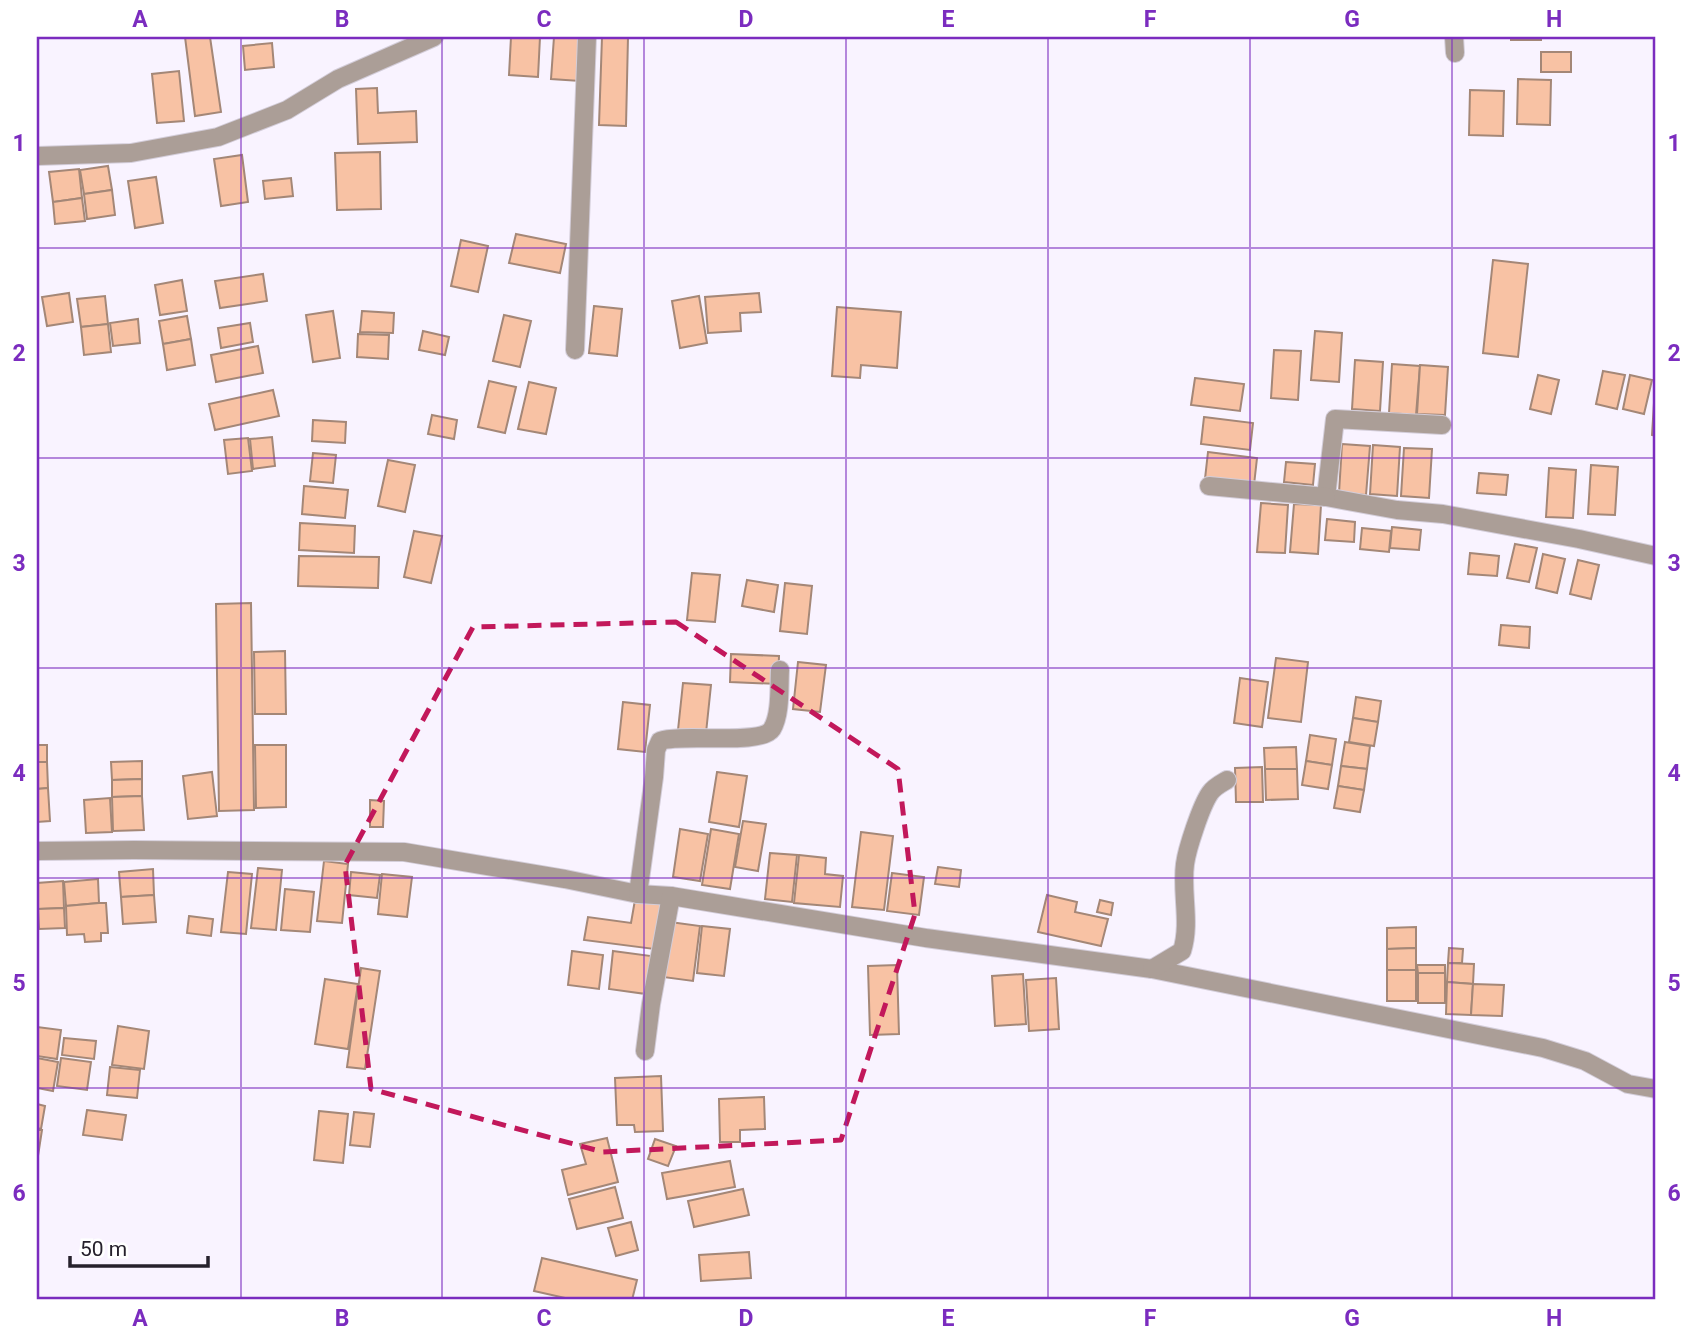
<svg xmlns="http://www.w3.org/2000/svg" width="1693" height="1337" viewBox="0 0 1693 1337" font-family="Roboto,sans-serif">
<rect width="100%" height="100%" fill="#f9f3ff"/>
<g fill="#f8c2a4" stroke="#a48777" stroke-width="2">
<polygon points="185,37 210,37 221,112 195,116"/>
<polygon points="511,37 540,37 538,77 509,75"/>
<polygon points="554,37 582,37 580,81 551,79"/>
<polygon points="602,37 628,37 626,126 599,125"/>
<rect x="1511" y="37" width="30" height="3"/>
<polygon points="272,43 274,67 245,70 243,46"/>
<rect x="1541" y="52" width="30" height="20"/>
<polygon points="179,71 184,121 157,123 152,74"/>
<polygon points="1518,79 1551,80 1550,125 1517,124"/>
<polygon points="377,88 378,113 416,111 417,142 358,144 356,89"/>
<polygon points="1470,90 1504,91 1503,136 1469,135"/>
<polygon points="380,152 381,209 337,210 335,153"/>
<polygon points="242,155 248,202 221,206 214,159"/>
<polygon points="108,166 112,190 84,194 80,170"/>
<polygon points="79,169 82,198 53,202 49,172"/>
<polygon points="156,177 163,223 135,228 128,181"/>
<polygon points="291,178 293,196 265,199 263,181"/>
<polygon points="112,190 115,215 87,219 84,194"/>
<polygon points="82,198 85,221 55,224 53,202"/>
<polygon points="516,234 566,244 560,273 509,263"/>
<polygon points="461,240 488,246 478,292 451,286"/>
<polygon points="1493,260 1528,264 1518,357 1483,353"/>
<polygon points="263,274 267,301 220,308 215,281"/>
<polygon points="182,280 187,311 160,315 155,285"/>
<polygon points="69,293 73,322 47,326 42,297"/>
<polygon points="759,293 761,312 740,313 741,331 708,333 705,297"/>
<polygon points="105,296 108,324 81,327 77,299"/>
<polygon points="699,296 707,343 680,348 672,301"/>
<polygon points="594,306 622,309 617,356 589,353"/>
<polygon points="837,307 901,312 897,368 861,365 860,378 832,376"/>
<polygon points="333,311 340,358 313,362 306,315"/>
<polygon points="362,311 394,313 393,333 360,332"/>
<polygon points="504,315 531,321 520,367 493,361"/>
<polygon points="187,316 191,339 163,344 159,321"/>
<polygon points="138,319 140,343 113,346 110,323"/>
<polygon points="250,323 253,342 221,348 218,328"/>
<polygon points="108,324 111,352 84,355 81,327"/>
<polygon points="423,331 449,337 445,355 419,350"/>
<polygon points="1315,331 1342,333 1339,382 1311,380"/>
<polygon points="358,334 389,335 388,359 357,357"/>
<polygon points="191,339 195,365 167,370 163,344"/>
<polygon points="258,346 263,373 216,382 211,355"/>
<polygon points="1274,350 1301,351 1298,400 1271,398"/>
<polygon points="1355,360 1383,362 1380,411 1352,409"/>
<polygon points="1392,364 1420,366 1416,415 1389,413"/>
<polygon points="1420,365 1448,367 1445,415 1417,414"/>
<polygon points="1603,371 1625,375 1617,409 1596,404"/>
<polygon points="1538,375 1559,380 1551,414 1530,409"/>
<polygon points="1630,375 1652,380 1644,414 1623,409"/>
<polygon points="1195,378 1244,384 1240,411 1191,405"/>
<polygon points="489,381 516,387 505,433 478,427"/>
<polygon points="529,382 556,388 546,434 518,429"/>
<polygon points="1655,387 1656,387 1656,436 1652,435"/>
<polygon points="273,390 279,416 215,430 209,404"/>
<polygon points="432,415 457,420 454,439 428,434"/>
<polygon points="1204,417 1253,423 1250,450 1201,444"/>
<polygon points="313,420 346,422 345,443 312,441"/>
<polygon points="272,437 275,466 253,469 250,439"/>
<polygon points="248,438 252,471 228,474 224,440"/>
<polygon points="1342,444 1370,446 1366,495 1339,493"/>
<polygon points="1373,445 1400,447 1397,496 1370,494"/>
<polygon points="1404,448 1432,449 1429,498 1401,496"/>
<polygon points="1208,452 1257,458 1254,485 1205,479"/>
<polygon points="313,453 336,455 333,483 310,481"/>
<polygon points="388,460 415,465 405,512 378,506"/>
<polygon points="1286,462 1315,464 1313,485 1284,482"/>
<polygon points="1591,465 1618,467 1615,515 1588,514"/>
<polygon points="1549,468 1576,470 1573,518 1546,517"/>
<polygon points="1479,473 1508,475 1506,495 1477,493"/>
<polygon points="304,486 348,490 345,518 302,514"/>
<polygon points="1261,503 1288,505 1285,553 1257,552"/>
<polygon points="1294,504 1321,505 1318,554 1290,552"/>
<polygon points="1327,519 1355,522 1354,542 1325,540"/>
<polygon points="300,523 355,526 354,553 299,550"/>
<polygon points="1392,527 1421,530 1419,550 1390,548"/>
<polygon points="1362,528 1391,531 1389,552 1360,549"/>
<polygon points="414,531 442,536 431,583 404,577"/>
<polygon points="1515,544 1537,548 1529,582 1507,578"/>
<polygon points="1470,553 1499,556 1497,576 1468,574"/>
<polygon points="1543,554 1565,559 1557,593 1536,588"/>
<polygon points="299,556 379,557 378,588 298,586"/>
<polygon points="1578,560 1599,565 1591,599 1570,594"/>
<polygon points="692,573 720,575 715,622 687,620"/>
<polygon points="747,580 778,585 774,612 742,606"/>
<polygon points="785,583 812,586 807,634 780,631"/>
<polygon points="251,603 254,810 219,811 216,604"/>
<polygon points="1501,625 1530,627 1529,648 1499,645"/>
<polygon points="285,651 286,714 255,714 254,652"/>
<polygon points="731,654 779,656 778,684 730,682"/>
<polygon points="1276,658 1308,662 1301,722 1268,718"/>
<polygon points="798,662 826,665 820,712 793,709"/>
<polygon points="1240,678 1268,682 1262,727 1234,723"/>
<polygon points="683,683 711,685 706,733 678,730"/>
<polygon points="1356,697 1381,701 1378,722 1353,718"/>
<polygon points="623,702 650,705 645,752 618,749"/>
<polygon points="1353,718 1378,722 1374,746 1349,742"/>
<polygon points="1310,735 1336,739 1332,765 1306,761"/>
<polygon points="1345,742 1370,746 1367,769 1341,766"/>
<rect x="37" y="745" width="10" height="17"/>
<polygon points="255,745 286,745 286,807 256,808"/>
<polygon points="1296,747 1297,769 1265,769 1264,748"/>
<polygon points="142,761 142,779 112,780 111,762"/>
<polygon points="1306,761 1332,765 1328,789 1302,785"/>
<polygon points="37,762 47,762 48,788 37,789"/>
<polygon points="1341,766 1367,769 1364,790 1338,786"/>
<polygon points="1262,767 1263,802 1236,802 1235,768"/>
<polygon points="1265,769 1297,769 1298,799 1266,800"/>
<polygon points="212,772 217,816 188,819 183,776"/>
<polygon points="717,772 747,776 739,827 709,822"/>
<polygon points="142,779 142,796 112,797 112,780"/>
<polygon points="1338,786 1364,790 1360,812 1334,808"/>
<polygon points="48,788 50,821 37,822 37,789"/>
<polygon points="142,796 144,830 113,831 112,797"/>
<polygon points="110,798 112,832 86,833 84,800"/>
<polygon points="370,800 384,801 383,827 370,827"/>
<polygon points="743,821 766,824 758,871 735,867"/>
<polygon points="680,829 708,834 700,881 673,877"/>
<polygon points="711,829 739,834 730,889 702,885"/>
<polygon points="861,832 893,836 884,910 852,907"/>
<polygon points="770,853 797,855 792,902 765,899"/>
<polygon points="799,855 826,858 825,874 843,876 840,907 794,903"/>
<polygon points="324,861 348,864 342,923 317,921"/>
<polygon points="938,867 961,870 959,887 935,884"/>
<polygon points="258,868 282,870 276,930 251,928"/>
<polygon points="153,869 154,895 121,897 119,872"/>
<polygon points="228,872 252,874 246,934 221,932"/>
<polygon points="351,872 380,875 377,898 349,895"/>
<polygon points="892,873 924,877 919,915 887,911"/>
<polygon points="382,874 412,877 407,917 378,914"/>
<polygon points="98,879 99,903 66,906 64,882"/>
<polygon points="63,881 64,908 38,909 37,883"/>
<polygon points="285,889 314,892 310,932 281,930"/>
<polygon points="154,895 156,922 123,924 121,897"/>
<polygon points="1047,895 1077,902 1075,912 1108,919 1101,946 1038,932"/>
<polygon points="635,900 661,904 654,949 584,940 588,917 631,923"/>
<polygon points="1100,900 1113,903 1111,915 1097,912"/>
<polygon points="99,903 106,903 108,933 101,933 101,941 85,942 84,934 67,935 66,906"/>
<polygon points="64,908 65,928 39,929 38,909"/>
<polygon points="189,916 213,919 211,936 187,933"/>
<polygon points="670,922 700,926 693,981 663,977"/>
<polygon points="702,926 730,929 724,976 697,973"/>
<polygon points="1416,927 1416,948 1387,949 1387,928"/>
<polygon points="1416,948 1416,970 1387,970 1387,949"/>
<polygon points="1449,948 1463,949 1462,963 1448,963"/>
<polygon points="572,951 603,955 599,989 568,985"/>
<polygon points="613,951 651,956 646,994 609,989"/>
<polygon points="1448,963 1474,964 1473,984 1447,982"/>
<polygon points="897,965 899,1034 870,1035 868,966"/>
<polygon points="1417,965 1445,965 1445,973 1418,973"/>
<polygon points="361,968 380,971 365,1069 347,1067"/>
<rect x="1387" y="970" width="29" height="31"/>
<rect x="1418" y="973" width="27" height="30"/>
<polygon points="1023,974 1026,1024 995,1026 992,976"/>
<polygon points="1056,978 1059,1029 1029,1031 1026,980"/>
<polygon points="325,979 358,984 348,1049 315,1044"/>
<polygon points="1447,982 1473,984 1471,1015 1446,1014"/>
<polygon points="1473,984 1504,985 1502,1016 1471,1015"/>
<polygon points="118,1026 149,1031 144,1069 112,1065"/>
<polygon points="37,1027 61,1030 57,1059 37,1056"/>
<polygon points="64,1038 96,1041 94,1059 62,1055"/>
<polygon points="37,1058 58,1062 53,1091 37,1088"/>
<polygon points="61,1058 91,1062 87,1090 57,1086"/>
<polygon points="110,1067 140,1070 137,1098 107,1095"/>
<polygon points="661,1076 663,1131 635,1132 634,1125 617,1125 615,1078"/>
<polygon points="764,1097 765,1129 740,1130 740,1142 720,1142 719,1099"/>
<polygon points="37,1104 45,1106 41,1129 37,1128"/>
<polygon points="87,1110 126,1115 122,1140 83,1135"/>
<polygon points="319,1111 348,1114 343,1163 314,1160"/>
<polygon points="354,1112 374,1114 370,1147 350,1145"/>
<polygon points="37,1130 42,1130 38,1156 37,1155"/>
<polygon points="607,1138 618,1182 568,1195 562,1170 586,1164 580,1144"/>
<polygon points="655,1139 676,1146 668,1166 648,1159"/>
<polygon points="730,1161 735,1187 667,1199 662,1173"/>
<polygon points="615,1187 623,1218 577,1229 569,1199"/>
<polygon points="743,1189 749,1215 694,1227 688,1201"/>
<polygon points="631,1222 638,1250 616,1256 608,1228"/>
<polygon points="749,1252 751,1278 701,1281 699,1255"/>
<polygon points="542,1258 637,1280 632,1300 574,1300 534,1291"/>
</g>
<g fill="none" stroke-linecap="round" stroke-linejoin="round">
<g stroke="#d3cdd9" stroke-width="20">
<g id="minor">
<polyline points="1454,37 1455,53"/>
<polyline points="37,156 131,153 218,137 287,110 338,79 434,37"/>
<polyline points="575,350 587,37"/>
<polyline points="1442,425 1335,419 1326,497 1397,510 1443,514 1579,539 1656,556"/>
<polyline points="1209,486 1326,497"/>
<polyline points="37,851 134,850 404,852 565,879 638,894 671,896 926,938 1152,969 1543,1048 1585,1061 1628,1084 1656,1089"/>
<path d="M 638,894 L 654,777 L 656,750 L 660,741 C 683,733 761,746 772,729 C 781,714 779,687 780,670"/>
<path d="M 1152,969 L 1182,951 C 1191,922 1181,893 1185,864 C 1187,849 1201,806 1210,793 C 1214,787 1220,784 1227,780"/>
<polyline points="645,1051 651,1004 671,896"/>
</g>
</g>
<use href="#minor" stroke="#ab9e97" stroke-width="18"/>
</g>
<path fill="none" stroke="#c2185b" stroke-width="5" stroke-dasharray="14 9" stroke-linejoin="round" d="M 676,622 L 898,769 L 915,914 L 841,1140 L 603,1152 L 371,1089 L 345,865 L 473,627 Z"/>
<path fill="none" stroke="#7b2cbf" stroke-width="2" stroke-opacity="0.55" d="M 241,37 L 241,1300M 442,37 L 442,1300M 644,37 L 644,1300M 846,37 L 846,1300M 1048,37 L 1048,1300M 1250,37 L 1250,1300M 1452,37 L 1452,1300M 37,248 L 1656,248M 37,458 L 1656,458M 37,668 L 1656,668M 37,878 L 1656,878M 37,1088 L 1656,1088"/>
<rect width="1693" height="1337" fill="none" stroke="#ffffff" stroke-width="77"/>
<path d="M70 1256v10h138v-10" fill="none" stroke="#26212c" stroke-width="3.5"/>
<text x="80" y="1256" font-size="21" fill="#26212c" stroke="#ffffff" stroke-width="5" paint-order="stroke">50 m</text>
<rect x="38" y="38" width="1616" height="1260" fill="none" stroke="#7b2cbf" stroke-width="2.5"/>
<g font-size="23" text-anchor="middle" font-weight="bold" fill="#7b2cbf">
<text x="140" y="27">A</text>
<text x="342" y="27">B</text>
<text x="544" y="27">C</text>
<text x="746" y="27">D</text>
<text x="948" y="27">E</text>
<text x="1150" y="27">F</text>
<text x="1352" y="27">G</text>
<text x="1554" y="27">H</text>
<text x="19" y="151">1</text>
<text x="1674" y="151">1</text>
<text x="19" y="361">2</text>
<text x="1674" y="361">2</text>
<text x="19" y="571">3</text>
<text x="1674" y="571">3</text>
<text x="19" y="781">4</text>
<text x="1674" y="781">4</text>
<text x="19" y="991">5</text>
<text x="1674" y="991">5</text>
<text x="19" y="1201">6</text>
<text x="1674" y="1201">6</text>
<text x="140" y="1326">A</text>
<text x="342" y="1326">B</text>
<text x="544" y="1326">C</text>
<text x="746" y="1326">D</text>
<text x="948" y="1326">E</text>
<text x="1150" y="1326">F</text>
<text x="1352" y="1326">G</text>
<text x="1554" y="1326">H</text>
</g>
</svg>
